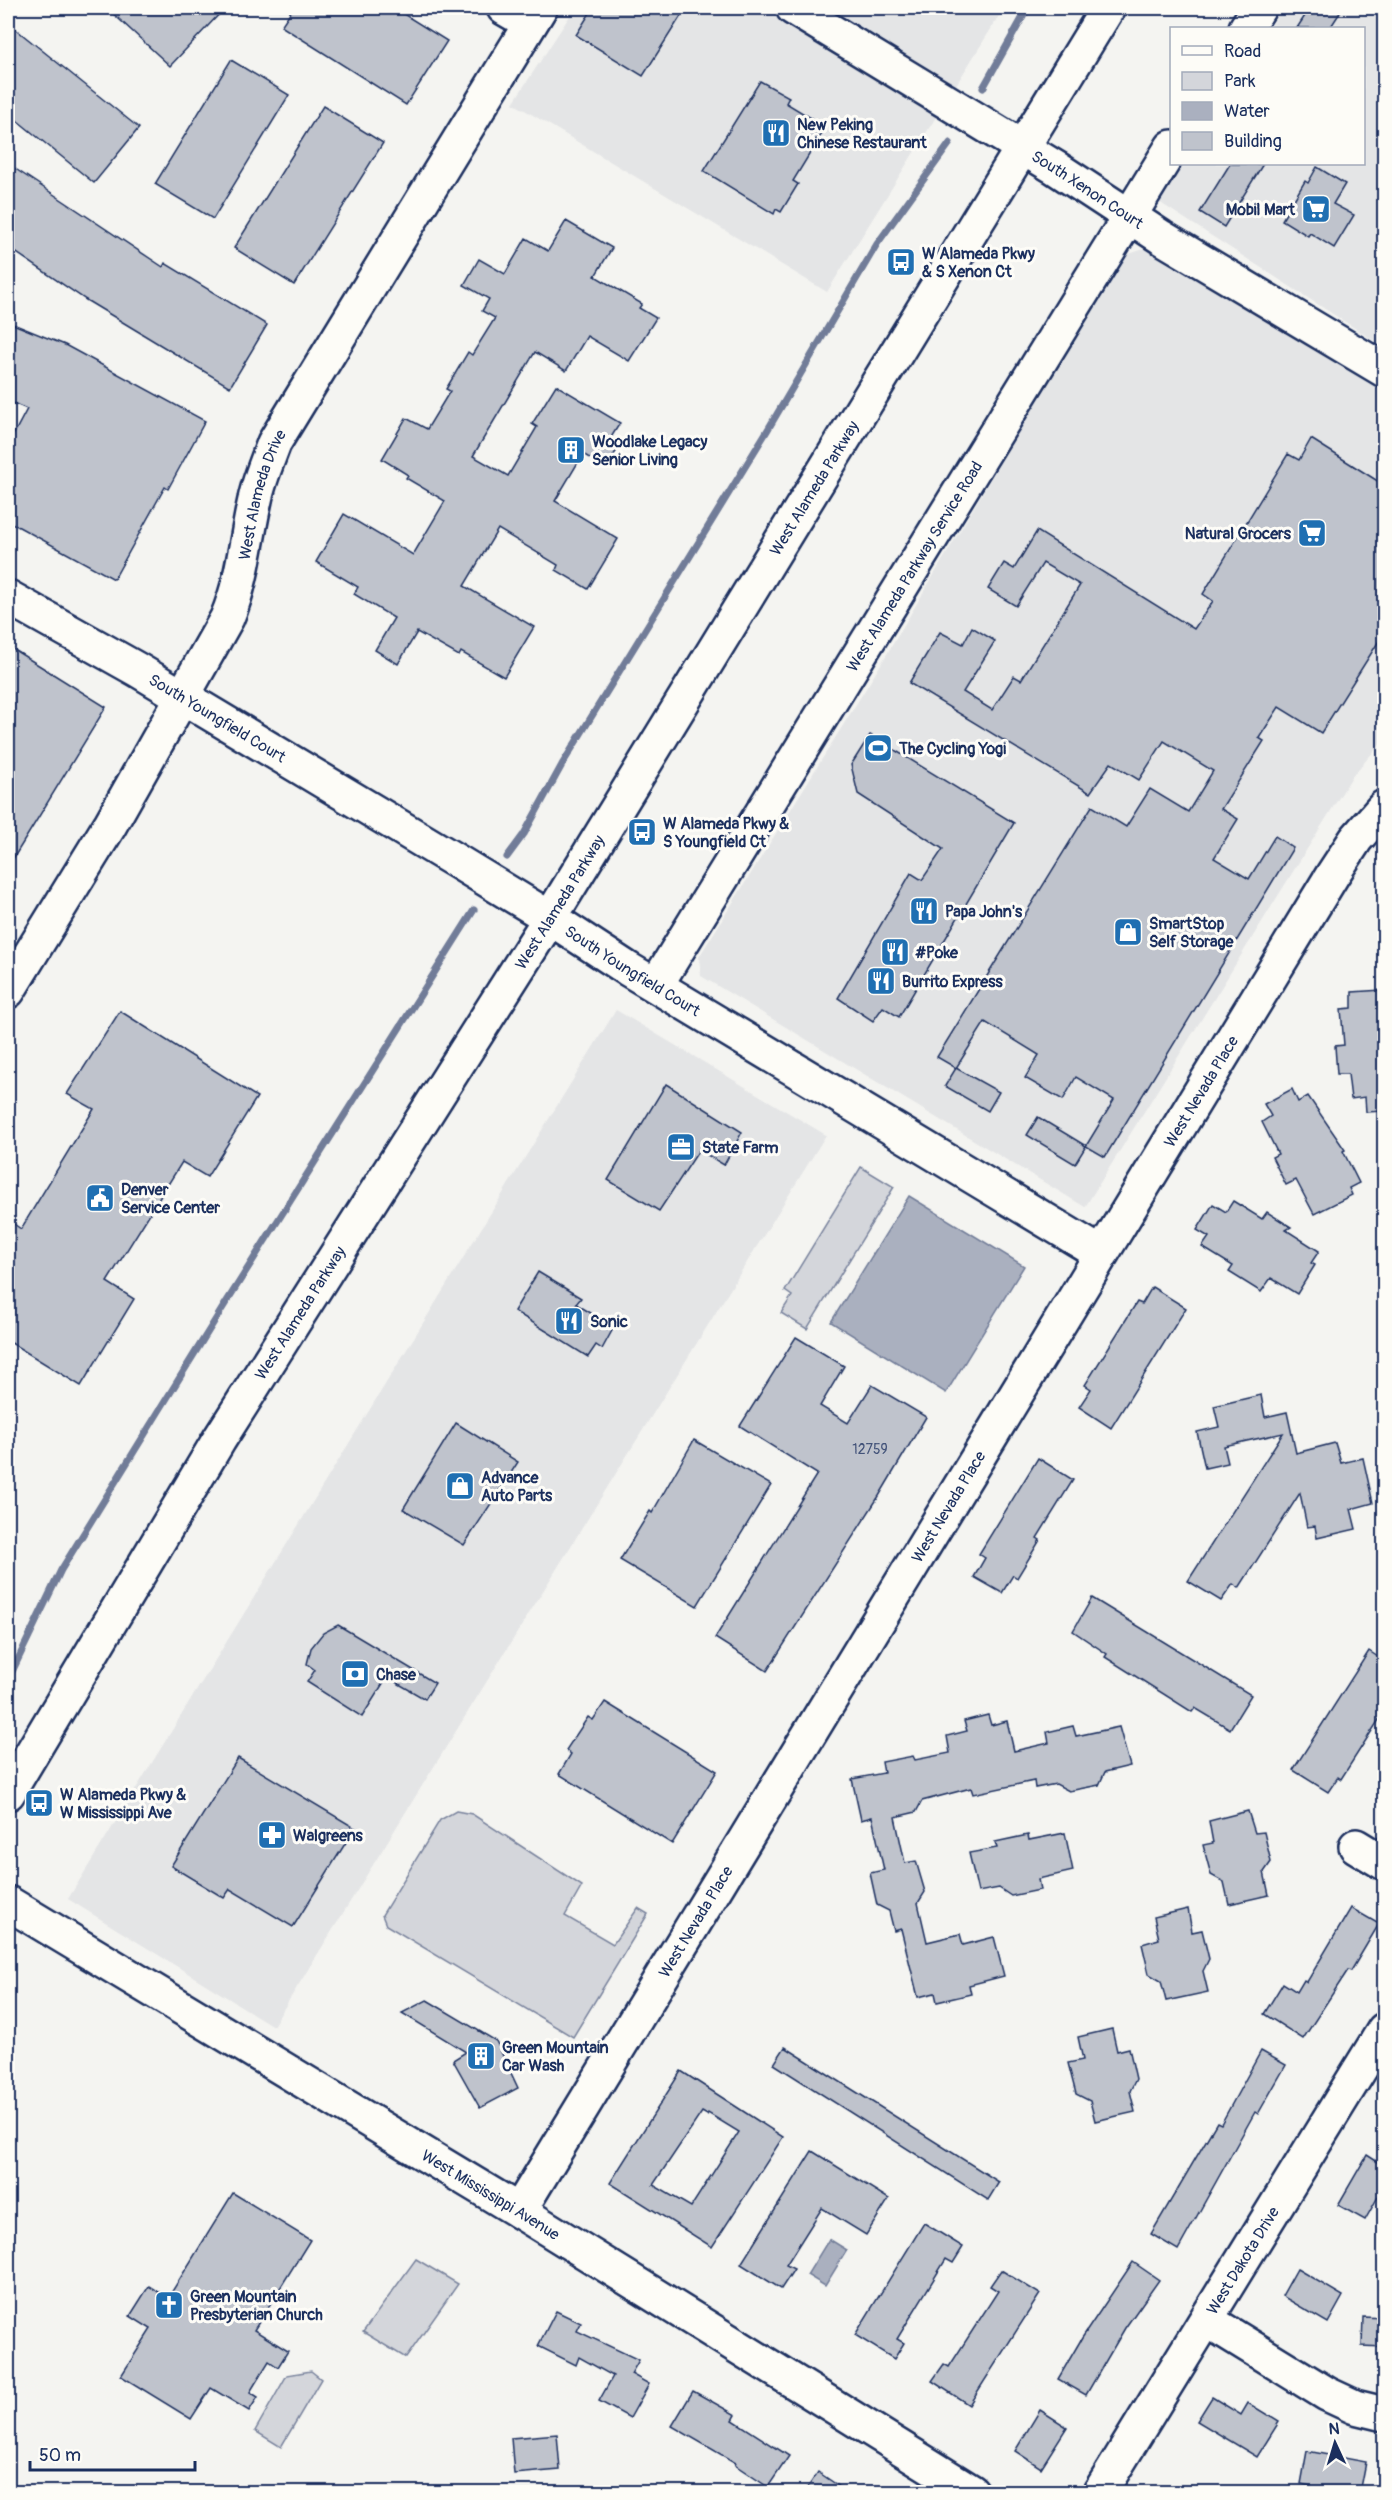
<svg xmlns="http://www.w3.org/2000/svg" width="1392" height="2500" viewBox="0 0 1392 2500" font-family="Pangolin,sans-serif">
<rect width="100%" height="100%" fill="#f4f4f1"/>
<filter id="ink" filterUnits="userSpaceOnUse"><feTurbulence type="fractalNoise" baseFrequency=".0167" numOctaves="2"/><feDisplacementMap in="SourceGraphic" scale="12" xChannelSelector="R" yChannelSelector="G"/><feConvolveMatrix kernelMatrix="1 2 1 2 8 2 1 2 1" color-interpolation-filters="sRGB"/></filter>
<g filter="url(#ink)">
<g fill="#e4e5e6">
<polygon points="575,8 1004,8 827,292 513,103"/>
<polygon points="1283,8 1384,8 1384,347 1159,202 1184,164 1364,164 1364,28 1270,28"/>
<polygon points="1147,248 1384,388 1384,740 1353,775 1085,1207 701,976 699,957 878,669 1123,256"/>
<polygon points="616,1010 826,1135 273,2026 68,1899"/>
</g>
<g fill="#d4d6db" stroke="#78829c" stroke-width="1.5">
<polygon points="861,1167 894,1187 807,1329 781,1313 792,1296 785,1291"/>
<polygon points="456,1811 472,1814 582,1886 565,1916 613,1944 638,1908 648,1914 573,2037 386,1925 382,1915 440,1820"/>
<polygon points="416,2259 458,2284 406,2358 363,2332"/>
<polygon points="311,2371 321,2379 281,2447 255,2431 287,2375"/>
</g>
<g fill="#aab0bf" stroke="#717c98" stroke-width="1.5">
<polygon points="909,1196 1024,1266 946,1393 831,1322"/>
<polygon points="829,2239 847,2250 825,2286 807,2275"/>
</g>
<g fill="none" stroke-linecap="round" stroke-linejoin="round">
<g stroke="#717c98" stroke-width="7">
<polyline points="983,88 1028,8"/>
<polyline points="507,857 524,834 563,763 767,431 877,244 950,143"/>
<polyline points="8,1680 61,1570 222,1309 474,910"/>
</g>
</g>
<g fill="#bfc3cc" stroke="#1b2f5e" stroke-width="1.5" fill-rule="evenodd">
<polygon points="107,8 225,8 170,66"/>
<polygon points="293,8 394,8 447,41 406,105 281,26"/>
<polygon points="593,8 686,8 643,76 576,35"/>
<polygon points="1310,8 1343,8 1330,28 1297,28"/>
<polygon points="8,23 139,128 94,183 8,113"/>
<polygon points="231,60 289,95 213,219 155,184"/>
<polygon points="760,81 789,97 786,103 826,127 793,181 798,184 781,212 776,209 774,214 704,171"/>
<polygon points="323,106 383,143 294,285 234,248"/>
<polygon points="8,164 163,267 165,263 267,325 230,387 86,300 8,247"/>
<polygon points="1230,164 1263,164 1224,227 1200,212"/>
<polygon points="1317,167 1345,184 1333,204 1354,215 1334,248 1310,233 1308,236 1282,220 1305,181 1308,183"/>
<polygon points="566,221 612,248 595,276 642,304 639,308 656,318 629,361 587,336 566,371 535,352 473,456 508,476 537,427 532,424 556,385 620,423 610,439 620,445 606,468 583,454 555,501 618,539 588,589 556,570 558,565 498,529 464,586 534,627 504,677 461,652 459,656 417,632 398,664 375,650 394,618 354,594 358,587 316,562 344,514 413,555 445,501 406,478 408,475 382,459 406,418 427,429 450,391 446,389 468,352 472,355 495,318 482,311 489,299 464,285 479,259 505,274 526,238 548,251"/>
<polygon points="8,322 65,345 205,421 168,489 165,487 114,579 8,521 8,445 27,409 8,401"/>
<polygon points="1311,439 1384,485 1384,633 1321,733 1279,707 1259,738 1264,741 1221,809 1238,819 1214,858 1249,879 1275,836 1293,848 1105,1157 1086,1146 1114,1100 1076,1077 1063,1100 1025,1078 1039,1055 985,1022 956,1068 937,1057 1092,806 1126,827 1150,789 1188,812 1213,771 1164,741 1139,780 1111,763 1090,793 909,683 940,632 963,644 972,627 995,641 963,692 992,710 1014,676 1021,680 1080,585 1043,563 1016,606 988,589 1004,563 1014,569 1037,531 1194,629 1213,601 1203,594 1288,454 1299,460"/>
<polygon points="8,646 106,707 8,867"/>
<polygon points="870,735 1014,823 899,1017 883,1007 873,1021 838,998 911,873 922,880 943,849 858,794 851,765"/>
<polygon points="1382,990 1384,1004 1384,1111 1366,1112 1365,1097 1351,1099 1348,1074 1337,1074 1335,1046 1344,1045 1341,1009 1352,1008 1352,992"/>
<polygon points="120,1011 257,1097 207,1177 182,1162 107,1282 134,1299 81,1386 8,1341 8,1220 21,1229 94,1109 67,1094"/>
<polygon points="956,1068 999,1092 988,1111 945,1086"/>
<polygon points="666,1084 742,1132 724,1165 699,1150 659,1211 608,1180"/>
<polygon points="1292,1089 1298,1102 1308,1096 1345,1150 1343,1151 1359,1183 1349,1188 1352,1195 1314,1214 1296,1180 1286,1185 1272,1157 1278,1154 1262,1122 1271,1116 1264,1104"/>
<polygon points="1038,1117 1086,1146 1075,1164 1027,1135"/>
<polygon points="1233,1201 1262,1219 1267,1212 1291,1227 1286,1230 1319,1251 1311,1263 1315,1265 1297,1294 1271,1278 1261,1292 1229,1272 1233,1266 1202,1247 1209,1237 1197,1230 1213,1204 1226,1212"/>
<polygon points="538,1272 581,1298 576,1304 614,1327 602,1349 596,1345 588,1357 514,1311"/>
<polygon points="1152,1287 1186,1308 1111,1428 1079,1407 1091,1389 1085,1385 1137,1302 1142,1304"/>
<polygon points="796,1337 844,1366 820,1406 848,1423 872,1385 926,1417 879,1496 767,1671 715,1638 817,1474 740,1426"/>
<polygon points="1261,1395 1265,1417 1287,1412 1296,1453 1335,1443 1341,1463 1363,1458 1373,1503 1351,1509 1356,1529 1317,1538 1315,1526 1307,1527 1300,1493 1239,1588 1233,1584 1221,1601 1188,1581 1283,1433 1224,1446 1228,1463 1205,1468 1197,1432 1219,1427 1214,1406"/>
<polygon points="456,1423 518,1462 464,1545 403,1509"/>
<polygon points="694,1440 771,1485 697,1606 620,1560 650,1511 652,1513"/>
<polygon points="1038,1458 1073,1480 1037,1538 1040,1540 1017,1578 1013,1575 1002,1593 974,1577 985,1558 979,1554"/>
<polygon points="1092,1598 1251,1695 1230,1729 1195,1708 1192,1712 1105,1657 1107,1654 1073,1631"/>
<polygon points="338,1625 435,1683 425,1699 387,1677 362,1717 307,1682 315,1670 307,1664 311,1648 323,1633"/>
<polygon points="1369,1651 1384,1661 1384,1712 1341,1779 1338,1777 1328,1792 1293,1770"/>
<polygon points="605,1702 717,1771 672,1844 559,1774 571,1754 566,1750 588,1717 593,1720"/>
<polygon points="988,1715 991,1725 1007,1721 1014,1751 1049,1743 1047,1732 1073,1726 1076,1736 1119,1727 1130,1766 1105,1772 1099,1785 1069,1791 1056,1784 1035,1788 1034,1781 973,1794 971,1788 922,1801 916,1812 895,1817 905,1863 916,1861 925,1892 918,1903 927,1942 960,1934 963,1945 994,1937 1004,1976 969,1985 971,1994 937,2002 935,1993 918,1997 901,1929 894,1931 889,1911 877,1905 870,1873 884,1870 872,1817 861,1820 852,1779 884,1773 882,1762 913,1756 915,1760 950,1753 947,1736 967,1731 964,1721"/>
<polygon points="238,1758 355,1828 293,1927 230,1889 224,1898 171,1866"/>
<polygon points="1248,1811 1255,1833 1264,1832 1271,1862 1264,1872 1269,1895 1229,1904 1224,1882 1211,1875 1203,1845 1213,1843 1209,1821"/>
<polygon points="1065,1833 1073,1871 1038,1879 1040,1890 1011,1896 999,1888 978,1892 969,1853 997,1848 995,1842 1028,1835 1029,1840"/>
<polygon points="1351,1908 1379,1924 1351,1971 1348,1970 1303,2039 1264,2014 1283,1983 1297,1992 1304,1980 1307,1982"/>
<polygon points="1188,1909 1192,1932 1202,1930 1209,1959 1203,1971 1208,1992 1166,2001 1161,1981 1149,1974 1142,1944 1159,1939 1154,1917"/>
<polygon points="427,2000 496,2041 518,2088 480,2108 453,2060 466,2052 402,2013"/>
<polygon points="1112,2029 1117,2051 1129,2048 1136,2079 1130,2091 1135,2112 1095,2121 1090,2101 1076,2094 1068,2063 1083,2060 1078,2037"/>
<polygon points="785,2047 999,2182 988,2200 774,2064"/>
<polygon points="1261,2051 1286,2065 1258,2114 1255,2112 1178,2250 1151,2234 1217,2122 1221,2124"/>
<path d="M 681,2071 L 783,2137 L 712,2247 L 610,2183 ZM 702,2112 L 707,2115 L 708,2113 L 739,2132 L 691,2207 L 653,2185 Z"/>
<polygon points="812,2151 889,2199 866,2235 822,2208 786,2265 794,2269 781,2289 741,2264"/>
<polygon points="1367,2155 1384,2166 1384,2186 1365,2220 1338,2205"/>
<polygon points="233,2193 310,2240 254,2330 288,2351 278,2367 269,2361 250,2392 258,2397 249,2411 211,2388 191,2419 121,2376 151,2329 130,2316 149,2286 168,2298"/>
<polygon points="924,2223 963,2247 953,2263 946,2259 897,2339 904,2343 894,2359 855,2335"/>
<polygon points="1133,2262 1159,2280 1125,2328 1086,2395 1058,2379 1082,2338"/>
<polygon points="1297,2269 1343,2296 1328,2323 1282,2296"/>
<polygon points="1001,2270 1040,2294 969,2405 932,2381 944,2364 949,2367 998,2291 990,2286"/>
<polygon points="556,2311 581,2323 577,2331 639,2360 631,2374 649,2384 630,2418 599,2401 613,2376 579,2357 576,2365 538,2346"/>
<polygon points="1363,2317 1384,2318 1384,2347 1362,2346"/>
<polygon points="693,2391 736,2415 733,2420 789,2456 768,2487 735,2465 736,2463 672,2426"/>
<polygon points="1212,2397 1241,2415 1248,2403 1279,2422 1257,2457 1197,2421"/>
<polygon points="1040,2410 1067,2427 1041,2468 1015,2451"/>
<polygon points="557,2434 560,2470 514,2474 511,2438"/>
<polygon points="1307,2451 1366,2462 1360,2493 1342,2493 1301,2484"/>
<polygon points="818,2472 849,2493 804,2493"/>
</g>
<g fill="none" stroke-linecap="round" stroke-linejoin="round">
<g stroke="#1b2f5e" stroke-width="38">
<g id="minor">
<polyline points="504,8 530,23"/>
<path id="s1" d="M 793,8 L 1056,168 L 1161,237 L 1384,370"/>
<polyline points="1246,28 1259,8"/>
<path id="s2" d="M 8,597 L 138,670 L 458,862 L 550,918 L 628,969 L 1100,1253"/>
<path id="s3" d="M 656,985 L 1172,147"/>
<path id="s4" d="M 8,991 L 110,825 L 227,618 C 243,580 246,540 255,500 C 259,480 267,462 274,443 L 540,8"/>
<polyline points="1356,1846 1384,1863"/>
<path id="s5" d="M 8,1903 L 519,2211 L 972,2492"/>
<path id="s6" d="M 519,2211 L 1333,874 L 1356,839 L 1384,807"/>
<polyline points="1207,2320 1327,2394 1355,2407 1384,2414"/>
<path id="s7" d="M 1100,2492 L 1384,2030"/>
</g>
</g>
<g stroke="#1b2f5e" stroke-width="38">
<g id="major">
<path id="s8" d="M 8,1793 L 219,1440 L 550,918 L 1108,8"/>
</g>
</g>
<use href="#minor" stroke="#fdfcf7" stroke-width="33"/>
<use href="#major" stroke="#fdfcf7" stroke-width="33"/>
</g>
</g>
<defs>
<g id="restaurant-square" transform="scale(1.5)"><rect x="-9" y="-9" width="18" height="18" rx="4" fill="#1f6fb2" stroke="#fdfcf7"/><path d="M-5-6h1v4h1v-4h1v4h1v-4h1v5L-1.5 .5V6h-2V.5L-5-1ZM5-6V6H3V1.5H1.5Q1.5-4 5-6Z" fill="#fff"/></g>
<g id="supermarket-square" transform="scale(1.5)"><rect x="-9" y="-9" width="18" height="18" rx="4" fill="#1f6fb2" stroke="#fdfcf7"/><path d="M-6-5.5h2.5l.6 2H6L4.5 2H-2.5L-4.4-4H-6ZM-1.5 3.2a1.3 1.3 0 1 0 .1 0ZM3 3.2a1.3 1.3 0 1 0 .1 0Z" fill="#fff"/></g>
<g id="bus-square" transform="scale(1.5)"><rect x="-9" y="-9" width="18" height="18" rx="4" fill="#1f6fb2" stroke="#fdfcf7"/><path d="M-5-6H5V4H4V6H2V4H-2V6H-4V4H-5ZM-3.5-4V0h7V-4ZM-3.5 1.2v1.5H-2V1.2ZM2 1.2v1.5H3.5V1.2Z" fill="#fff"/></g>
<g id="building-square" transform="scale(1.5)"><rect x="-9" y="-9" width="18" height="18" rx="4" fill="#1f6fb2" stroke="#fdfcf7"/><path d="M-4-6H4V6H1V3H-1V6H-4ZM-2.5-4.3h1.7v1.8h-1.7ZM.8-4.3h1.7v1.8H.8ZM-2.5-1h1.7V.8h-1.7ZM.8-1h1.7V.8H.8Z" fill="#fff"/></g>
<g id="stadium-square" transform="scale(1.5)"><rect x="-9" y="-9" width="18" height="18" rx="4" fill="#1f6fb2" stroke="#fdfcf7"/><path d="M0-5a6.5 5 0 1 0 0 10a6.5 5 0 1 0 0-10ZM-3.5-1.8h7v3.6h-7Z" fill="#fff"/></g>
<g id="shop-square" transform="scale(1.5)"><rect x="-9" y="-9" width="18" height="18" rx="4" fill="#1f6fb2" stroke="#fdfcf7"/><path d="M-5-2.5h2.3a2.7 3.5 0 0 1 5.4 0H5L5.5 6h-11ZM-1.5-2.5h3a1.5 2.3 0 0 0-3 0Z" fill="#fff"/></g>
<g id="office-square" transform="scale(1.5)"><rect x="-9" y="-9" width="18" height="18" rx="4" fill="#1f6fb2" stroke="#fdfcf7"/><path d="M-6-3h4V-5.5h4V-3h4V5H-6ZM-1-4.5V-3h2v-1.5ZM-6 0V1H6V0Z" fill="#fff"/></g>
<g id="civic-square" transform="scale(1.5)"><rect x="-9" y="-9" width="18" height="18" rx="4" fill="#1f6fb2" stroke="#fdfcf7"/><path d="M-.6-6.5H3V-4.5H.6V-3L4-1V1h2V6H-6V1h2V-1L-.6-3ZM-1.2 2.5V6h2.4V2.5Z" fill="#fff"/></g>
<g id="bank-square" transform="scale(1.5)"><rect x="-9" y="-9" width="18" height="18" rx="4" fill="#1f6fb2" stroke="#fdfcf7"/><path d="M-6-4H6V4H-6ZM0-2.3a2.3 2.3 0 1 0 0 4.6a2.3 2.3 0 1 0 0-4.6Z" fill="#fff"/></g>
<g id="pharmacy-square" transform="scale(1.5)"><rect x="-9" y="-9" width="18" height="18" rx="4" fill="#1f6fb2" stroke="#fdfcf7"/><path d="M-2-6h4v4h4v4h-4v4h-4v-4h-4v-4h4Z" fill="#fff"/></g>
<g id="church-square" transform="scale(1.5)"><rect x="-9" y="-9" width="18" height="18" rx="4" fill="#1f6fb2" stroke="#fdfcf7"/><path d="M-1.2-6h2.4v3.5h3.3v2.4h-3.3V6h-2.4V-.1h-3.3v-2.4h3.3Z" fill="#fff"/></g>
</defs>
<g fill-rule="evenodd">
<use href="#restaurant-square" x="776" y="133"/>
<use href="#supermarket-square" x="1316" y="209"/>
<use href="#bus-square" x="901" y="262"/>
<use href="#building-square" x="571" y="450"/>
<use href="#supermarket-square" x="1312" y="533"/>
<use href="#stadium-square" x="878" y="748"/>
<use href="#bus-square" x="642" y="832"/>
<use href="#restaurant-square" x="924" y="911"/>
<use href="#shop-square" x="1128" y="932"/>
<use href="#restaurant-square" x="895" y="952"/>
<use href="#restaurant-square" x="881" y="981"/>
<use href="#office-square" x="681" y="1147"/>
<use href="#civic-square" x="100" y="1198"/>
<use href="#restaurant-square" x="569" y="1321"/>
<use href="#shop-square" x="460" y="1486"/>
<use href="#bank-square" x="355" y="1674"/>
<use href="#bus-square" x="39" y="1803"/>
<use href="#pharmacy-square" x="272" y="1835"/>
<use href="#building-square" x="481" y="2056"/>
<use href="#church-square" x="169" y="2305"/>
</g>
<g text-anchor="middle" stroke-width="6" stroke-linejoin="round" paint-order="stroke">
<g font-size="14" fill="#44547a">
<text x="870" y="1454">12759</text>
</g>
<g font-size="16" font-weight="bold" fill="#1b2f5e" stroke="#fdfcf7" text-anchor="start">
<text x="797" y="130">New Peking<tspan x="797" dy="18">Chinese Restaurant</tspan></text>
<text x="1295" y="215" text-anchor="end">Mobil Mart</text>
<text x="922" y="259">W Alameda Pkwy<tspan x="922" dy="18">&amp; S Xenon Ct</tspan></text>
<text x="592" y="447">Woodlake Legacy<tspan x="592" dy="18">Senior Living</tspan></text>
<text x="1291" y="539" text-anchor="end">Natural Grocers</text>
<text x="899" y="754">The Cycling Yogi</text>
<text x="663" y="829">W Alameda Pkwy &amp;<tspan x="663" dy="18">S Youngfield Ct</tspan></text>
<text x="945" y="917">Papa John's</text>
<text x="1149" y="929">SmartStop<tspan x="1149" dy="18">Self Storage</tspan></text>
<text x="916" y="958">#Poke</text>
<text x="902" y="987">Burrito Express</text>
<text x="702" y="1153">State Farm</text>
<text x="121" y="1195">Denver<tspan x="121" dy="18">Service Center</tspan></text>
<text x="590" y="1327">Sonic</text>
<text x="481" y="1483">Advance<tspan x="481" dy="18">Auto Parts</tspan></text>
<text x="376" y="1680">Chase</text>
<text x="60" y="1800">W Alameda Pkwy &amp;<tspan x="60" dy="18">W Mississippi Ave</tspan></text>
<text x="293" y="1841">Walgreens</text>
<text x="502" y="2053">Green Mountain<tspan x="502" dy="18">Car Wash</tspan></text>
<text x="190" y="2302">Green Mountain<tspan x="190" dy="18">Presbyterian Church</tspan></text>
</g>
<g font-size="16" fill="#1b2f5e" stroke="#fdfcf7">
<text dy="6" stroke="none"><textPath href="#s1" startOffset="346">South Xenon Court</textPath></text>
<text dy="6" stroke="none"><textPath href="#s8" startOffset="1534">West Alameda Parkway</textPath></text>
<text dy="6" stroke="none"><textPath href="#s4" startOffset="561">West Alameda Drive</textPath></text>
<text dy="6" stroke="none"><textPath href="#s3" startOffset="492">West Alameda Parkway Service Road</textPath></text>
<text dy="6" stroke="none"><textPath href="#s2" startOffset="242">South Youngfield Court</textPath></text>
<text dy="6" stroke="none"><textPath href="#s8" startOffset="1048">West Alameda Parkway</textPath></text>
<text dy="6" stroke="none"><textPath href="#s2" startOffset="728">South Youngfield Court</textPath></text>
<text dy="6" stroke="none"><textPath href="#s6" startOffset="1311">West Nevada Place</textPath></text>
<text dy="6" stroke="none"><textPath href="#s8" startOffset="562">West Alameda Parkway</textPath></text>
<text dy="6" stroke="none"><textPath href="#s6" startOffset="825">West Nevada Place</textPath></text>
<text dy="6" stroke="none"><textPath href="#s6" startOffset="339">West Nevada Place</textPath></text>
<text dy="6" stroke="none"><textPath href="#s5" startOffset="564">West Mississippi Avenue</textPath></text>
<text dy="6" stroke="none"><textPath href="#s7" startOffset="272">West Dakota Drive</textPath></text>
</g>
</g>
<rect width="1392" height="2500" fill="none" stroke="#fdfcf7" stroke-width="30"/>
<rect x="15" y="15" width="1362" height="2470" fill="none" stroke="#1b2f5e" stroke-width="2" filter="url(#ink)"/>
<rect x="1170" y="27" width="195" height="138" fill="#fdfcf7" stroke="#a3aaba" stroke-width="1.5"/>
<rect x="1182" y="46" width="30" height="9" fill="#fdfcf7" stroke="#a3aaba" stroke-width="1.5"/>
<text x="1224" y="57" font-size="18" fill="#1b2f5e">Road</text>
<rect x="1182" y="72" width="30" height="18" fill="#d4d6db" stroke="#a3aaba" stroke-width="1.5"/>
<text x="1224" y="87" font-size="18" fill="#1b2f5e">Park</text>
<rect x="1182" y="102" width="30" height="18" fill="#aab0bf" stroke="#a3aaba" stroke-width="1.5"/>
<text x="1224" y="117" font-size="18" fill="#1b2f5e">Water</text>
<rect x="1182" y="132" width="30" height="18" fill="#bfc3cc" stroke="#a3aaba" stroke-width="1.5"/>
<text x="1224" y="147" font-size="18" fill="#1b2f5e">Building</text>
<g transform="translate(1335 2443) rotate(356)" stroke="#fdfcf7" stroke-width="4.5" paint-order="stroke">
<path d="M0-4.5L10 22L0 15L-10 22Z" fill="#1b2f5e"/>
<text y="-9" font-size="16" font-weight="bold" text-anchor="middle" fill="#1b2f5e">N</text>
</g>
<path d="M30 2461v9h165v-9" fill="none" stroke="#1b2f5e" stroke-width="3"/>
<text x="39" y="2461" font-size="18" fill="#1b2f5e" stroke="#fdfcf7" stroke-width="4.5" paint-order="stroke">50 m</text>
</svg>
